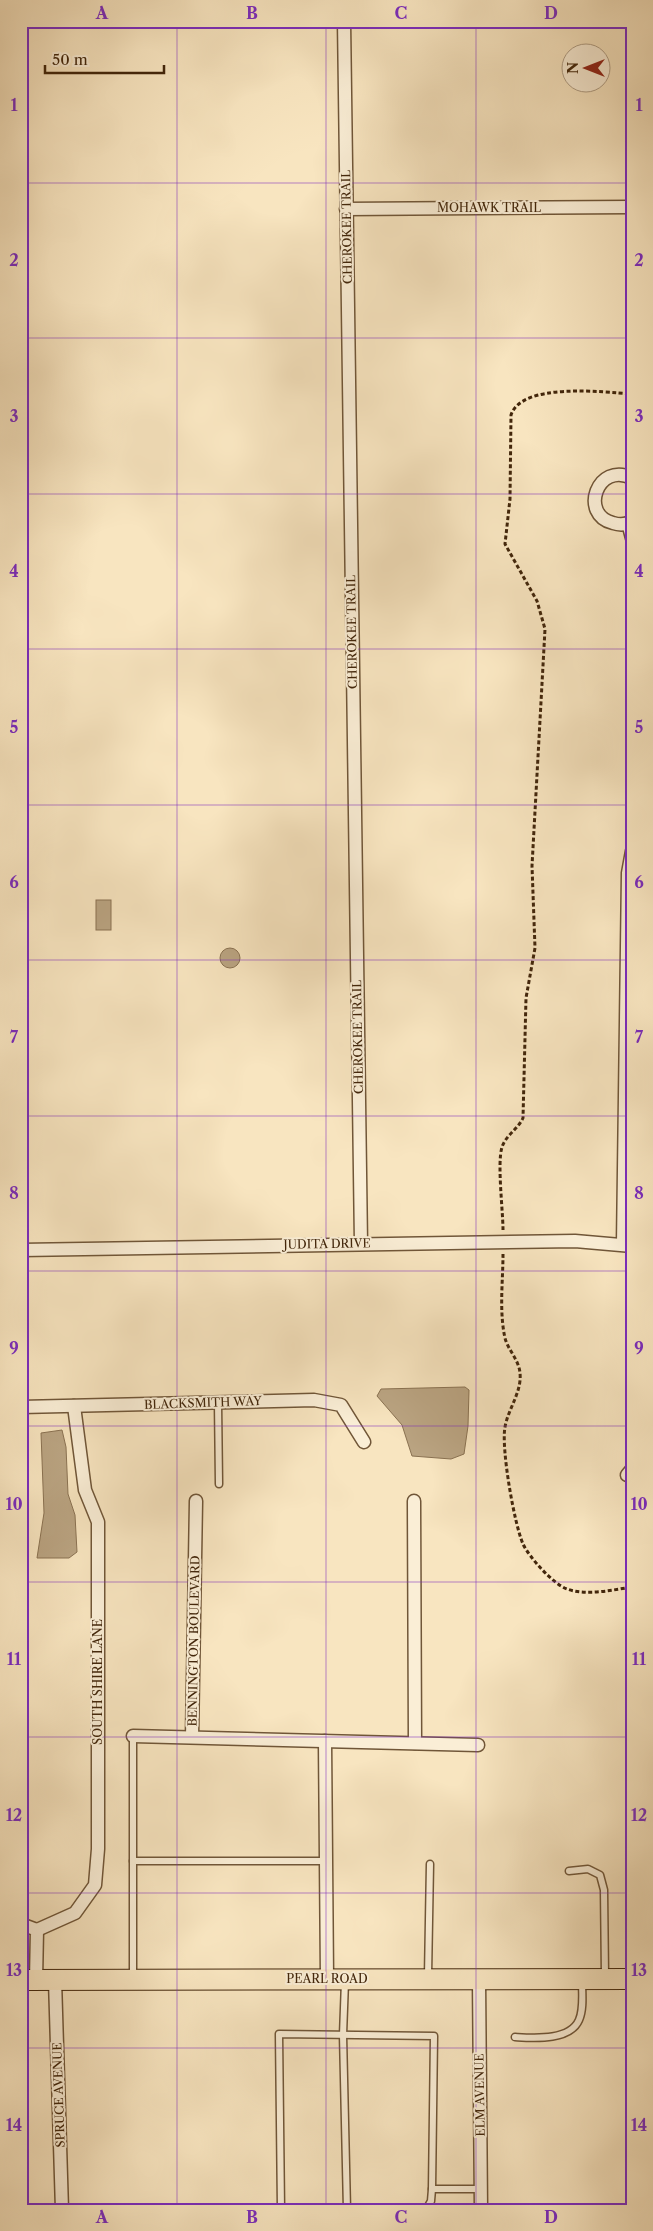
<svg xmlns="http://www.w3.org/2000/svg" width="653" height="2231" viewBox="0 0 653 2231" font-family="'Libre Caslon Text',serif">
<rect width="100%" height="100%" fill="#f8e5c0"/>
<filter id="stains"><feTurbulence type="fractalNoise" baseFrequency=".004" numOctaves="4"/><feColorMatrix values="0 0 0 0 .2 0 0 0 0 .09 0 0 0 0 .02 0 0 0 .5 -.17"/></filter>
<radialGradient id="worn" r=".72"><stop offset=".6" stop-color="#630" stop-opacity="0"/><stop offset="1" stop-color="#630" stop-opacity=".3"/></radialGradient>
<g fill="#baa482" stroke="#8a7252">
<rect x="96" y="900" width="15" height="30"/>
<circle cx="230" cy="958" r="10"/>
<polygon points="465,1387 469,1390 468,1426 464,1454 451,1459 412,1456 402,1425 377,1396 381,1389"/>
<polygon points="62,1430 66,1447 68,1494 75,1515 77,1552 69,1558 37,1558 44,1513 41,1433"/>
</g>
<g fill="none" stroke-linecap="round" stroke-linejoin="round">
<g stroke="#705638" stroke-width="9">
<g id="service">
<polyline points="218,1403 219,1484"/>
<polyline points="133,1861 326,1861"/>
<polyline points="569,1871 588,1869 600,1875 604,1890 605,1976"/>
<polyline points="428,1976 430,1864"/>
<polyline points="133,1977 133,1736"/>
<polyline points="345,1981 343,2035 347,2210"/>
<path d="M 515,2037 C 534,2038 570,2041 579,2020 C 584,2009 582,1993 582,1981"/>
<polyline points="432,2189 481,2189"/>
<polyline points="281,2210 279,2034 434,2036 432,2189 431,2201 426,2210"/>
</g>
</g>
<g stroke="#705638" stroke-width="15">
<g id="minor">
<polyline points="344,21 361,1244"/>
<polyline points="346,209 632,207"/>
<path d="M 632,478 C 597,461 579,515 613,523 C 619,525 626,525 632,521"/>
<polyline points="628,523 632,538"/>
<polyline points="623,1244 628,873 632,851"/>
<polyline points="21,1250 575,1241 632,1246"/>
<polyline points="21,1407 314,1400 341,1405 364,1442"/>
<polyline points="627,1475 632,1469"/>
<polyline points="414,1501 415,1743"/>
<polyline points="133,1736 478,1745"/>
<polyline points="192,1737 196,1501"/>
<polyline points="325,1741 327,1979"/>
<polyline points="21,1924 37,1930 36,1980"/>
<polyline points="37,1930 75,1913 95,1885 98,1849 98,1522 85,1490 74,1406"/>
<polyline points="55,1980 62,2210"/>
<polyline points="479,1980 481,2210"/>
</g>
</g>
<g stroke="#42260b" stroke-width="22">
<polyline id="primary" points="21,1980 632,1979"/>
</g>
<g stroke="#42260b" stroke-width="3" stroke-dasharray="4 2.5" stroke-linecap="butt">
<path d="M 503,1230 C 503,1211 497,1163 502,1147 C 506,1135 518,1129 523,1118 L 526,998 L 535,948 L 532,866 L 545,629 L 537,601 L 505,544 L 510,499 L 511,415 C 522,382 603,392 632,394"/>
<path d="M 503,1254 C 503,1281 499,1311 505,1338 C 508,1350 519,1360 520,1373 C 522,1392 508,1409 505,1427 C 501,1448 514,1523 523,1544 C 529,1557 553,1584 567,1589 C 587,1596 612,1590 632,1587"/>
</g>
<use href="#service" stroke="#faeed6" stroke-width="6"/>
<use href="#minor" stroke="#faeed6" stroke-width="12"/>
<use href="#primary" stroke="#f8e5c0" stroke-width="20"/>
</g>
<path fill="none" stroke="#7b2cbf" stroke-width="1" stroke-opacity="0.55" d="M 177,21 L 177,2210M 326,21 L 326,2210M 476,21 L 476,2210M 21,183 L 632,183M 21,338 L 632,338M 21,494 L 632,494M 21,649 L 632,649M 21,805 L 632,805M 21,960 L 632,960M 21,1116 L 632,1116M 21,1271 L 632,1271M 21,1426 L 632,1426M 21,1582 L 632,1582M 21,1737 L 632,1737M 21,1893 L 632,1893M 21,2048 L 632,2048"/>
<g text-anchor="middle" stroke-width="4" stroke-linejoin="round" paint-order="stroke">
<g font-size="12" fill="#42260b" stroke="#faeed6">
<text x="489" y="212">MOHAWK TRAIL</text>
<text transform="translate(347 227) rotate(-91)" y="4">CHEROKEE TRAIL</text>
<text transform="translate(352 632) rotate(-91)" y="4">CHEROKEE TRAIL</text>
<text transform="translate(358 1037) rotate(-91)" y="4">CHEROKEE TRAIL</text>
<text transform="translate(327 1244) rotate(-1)" y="4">JUDITA DRIVE</text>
<text transform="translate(203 1403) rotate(-2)" y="4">BLACKSMITH WAY</text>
<text transform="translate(194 1641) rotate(-89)" y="4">BENNINGTON BOULEVARD</text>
<text transform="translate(98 1682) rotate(-90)" y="4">SOUTH SHIRE LANE</text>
<text x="327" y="1983">PEARL ROAD</text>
<text transform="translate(59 2095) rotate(-92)" y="4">SPRUCE AVENUE</text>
<text transform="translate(480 2095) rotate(-91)" y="4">ELM AVENUE</text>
</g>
</g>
<rect width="653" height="2231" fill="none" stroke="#f8e5c0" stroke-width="55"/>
<g transform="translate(586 68) rotate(270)"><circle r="24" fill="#faeed6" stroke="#b09e85"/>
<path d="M0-4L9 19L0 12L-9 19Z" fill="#8f2418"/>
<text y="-8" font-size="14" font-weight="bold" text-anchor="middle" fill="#42260b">N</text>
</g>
<path d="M45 65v8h119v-8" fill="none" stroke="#42260b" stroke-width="2.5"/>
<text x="52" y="65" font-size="15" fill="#42260b" stroke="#faeed6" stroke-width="4" paint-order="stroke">50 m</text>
<rect x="28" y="28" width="598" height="2176" fill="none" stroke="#7b2cbf" stroke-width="2"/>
<g font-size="16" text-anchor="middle" font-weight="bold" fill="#7b2cbf">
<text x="102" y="19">A</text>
<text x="252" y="19">B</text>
<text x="401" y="19">C</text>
<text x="551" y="19">D</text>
<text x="14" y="111">1</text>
<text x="639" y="111">1</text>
<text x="14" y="266">2</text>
<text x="639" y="266">2</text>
<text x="14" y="422">3</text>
<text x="639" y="422">3</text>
<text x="14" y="577">4</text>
<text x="639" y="577">4</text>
<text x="14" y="733">5</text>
<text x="639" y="733">5</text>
<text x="14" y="888">6</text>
<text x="639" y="888">6</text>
<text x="14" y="1043">7</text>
<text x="639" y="1043">7</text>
<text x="14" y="1199">8</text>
<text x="639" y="1199">8</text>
<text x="14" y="1354">9</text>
<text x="639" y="1354">9</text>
<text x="14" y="1510">10</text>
<text x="639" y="1510">10</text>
<text x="14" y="1665">11</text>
<text x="639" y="1665">11</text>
<text x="14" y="1821">12</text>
<text x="639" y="1821">12</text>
<text x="14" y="1976">13</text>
<text x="639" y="1976">13</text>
<text x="14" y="2131">14</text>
<text x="639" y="2131">14</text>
<text x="102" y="2223">A</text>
<text x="252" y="2223">B</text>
<text x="401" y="2223">C</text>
<text x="551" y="2223">D</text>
</g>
<rect width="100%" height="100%" filter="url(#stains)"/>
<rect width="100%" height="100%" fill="url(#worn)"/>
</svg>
